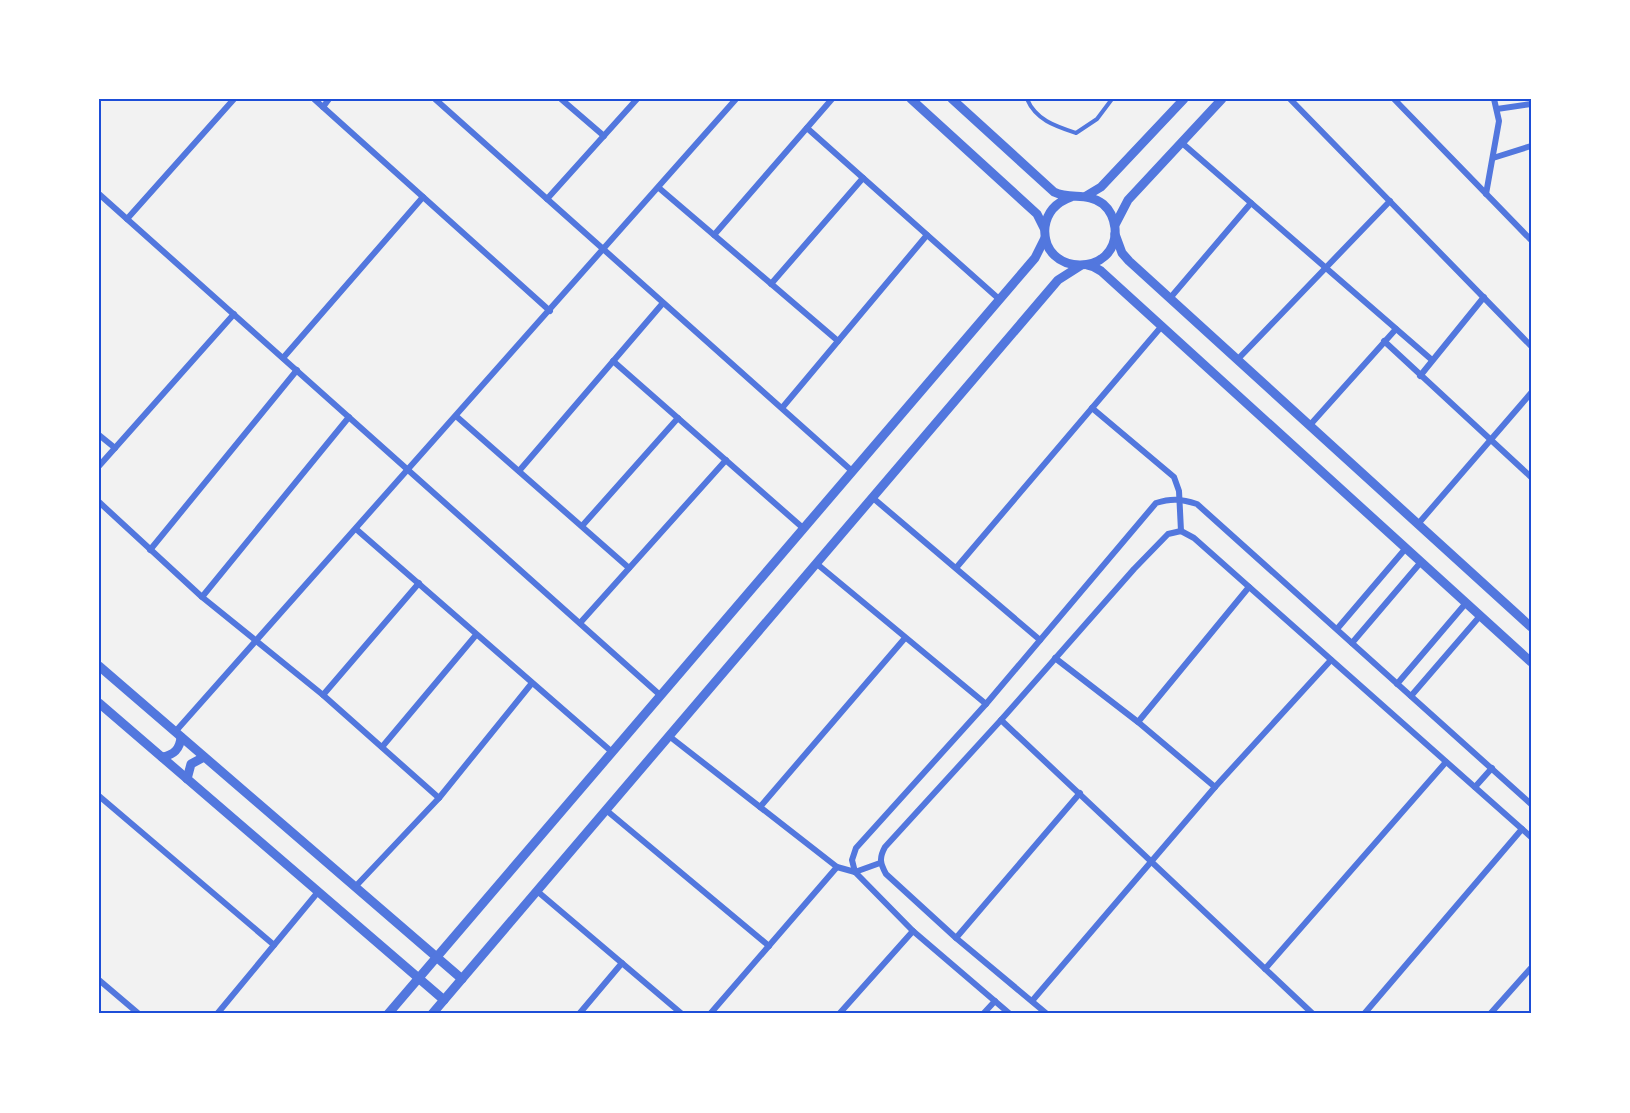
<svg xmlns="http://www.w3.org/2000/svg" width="1630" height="1113" viewBox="0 0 1630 1113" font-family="Montserrat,sans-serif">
<rect width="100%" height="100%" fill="#f2f2f2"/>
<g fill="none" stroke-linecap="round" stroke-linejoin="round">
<path stroke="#5277de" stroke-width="4" d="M 1027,99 C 1036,120 1055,126 1076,133 L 1097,119 L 1112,99"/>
<g stroke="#5277de" stroke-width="6">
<polyline points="314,99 550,311"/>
<polyline points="435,99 852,471"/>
<polyline points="561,99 604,136"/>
<polyline points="1290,99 1531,346"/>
<polyline points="1394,99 1531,240"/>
<polyline points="323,107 329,99"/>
<polyline points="1497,109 1531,104"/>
<polyline points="807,128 999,299"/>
<polyline points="1182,143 1432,360"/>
<polyline points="1493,158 1531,146"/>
<polyline points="659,188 838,341"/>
<polyline points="99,194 660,695"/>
<polyline points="1486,194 1499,121 1494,99"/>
<polyline points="547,199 637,99"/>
<polyline points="127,219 234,99"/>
<polyline points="714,235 832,99"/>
<polyline points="771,284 863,178"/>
<polyline points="1171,297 1251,203"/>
<polyline points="1384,341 1531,477"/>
<polyline points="283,358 423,197"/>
<polyline points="1238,359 1390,201"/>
<polyline points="613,361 803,528"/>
<polyline points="1420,376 1484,297"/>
<polyline points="782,408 927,235"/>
<polyline points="1092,408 1174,477 1179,491 1181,531"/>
<polyline points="456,416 629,568"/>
<polyline points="1310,425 1396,329"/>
<polyline points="99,435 115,448"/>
<polyline points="99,466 234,314"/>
<polyline points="519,471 663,303"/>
<polyline points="873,498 1040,640"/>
<polyline points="99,502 202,597 323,695 439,798"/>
<polyline points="1418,524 1531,393"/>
<polyline points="582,526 678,418"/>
<polyline points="356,529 612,752"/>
<polyline points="150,550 297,370"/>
<polyline points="817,564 986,704"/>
<polyline points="956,568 1161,327"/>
<polyline points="202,597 349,417"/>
<polyline points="580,623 726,460"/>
<polyline points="1337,629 1406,548"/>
<polyline points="1352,643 1421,562"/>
<polyline points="1055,658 1138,722 1215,787"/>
<polyline points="1397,684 1466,603"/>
<polyline points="323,695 419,583"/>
<polyline points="1411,696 1480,616"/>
<polyline points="1001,720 1313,1014"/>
<polyline points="1138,722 1249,587"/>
<polyline points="175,732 736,99"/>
<polyline points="669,736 837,867 855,872 913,931 1010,1014"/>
<polyline points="382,747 476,635"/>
<polyline points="1475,787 1492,768"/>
<polyline points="99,796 274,945"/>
<polyline points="760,807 905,638"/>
<polyline points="606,810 769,946"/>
<path d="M 855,872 L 852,860 L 856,848 L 986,704 L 1156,503 C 1172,498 1181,499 1197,504 L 1531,804"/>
<polyline points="855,872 880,863"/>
<polyline points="355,887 439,798 532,683"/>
<polyline points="537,891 682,1014"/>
<polyline points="956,938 1080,793"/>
<polyline points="1265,969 1446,762"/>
<polyline points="99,980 139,1014"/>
<polyline points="1032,1001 1215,787 1331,660"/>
<polyline points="217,1014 318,892"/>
<polyline points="579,1014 622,963"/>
<polyline points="710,1014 837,867"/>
<polyline points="839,1014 913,931"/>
<polyline points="983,1014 995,1001"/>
<path d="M 1047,1014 L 956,938 L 886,874 C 880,863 879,858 885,847 L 1001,720 L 1134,569 L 1168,534 L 1181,531 L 1194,538 L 1531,837"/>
<polyline points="1364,1014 1522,829"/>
<polyline points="1490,1014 1531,968"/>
</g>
<g stroke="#5277de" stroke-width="9">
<polyline points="911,99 1037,214 1044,228"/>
<path d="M 952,99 L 1054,192 C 1070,200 1088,192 1103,204 C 1110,210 1114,219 1115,228 C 1119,278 1040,277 1045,227 C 1047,212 1057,202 1071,197"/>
<polyline points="1086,196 1101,187 1184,99"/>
<polyline points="1115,225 1128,200 1222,99"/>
<polyline points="1115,234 1122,253 1129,261 1531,627"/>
<polyline points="1087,265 1094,267 1101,271 1531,662"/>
<polyline points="99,666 462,979"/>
<polyline points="99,703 444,1000"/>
<path d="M 162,757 C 174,755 180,749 181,737"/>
<polyline points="187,779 191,764 204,757"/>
<polyline points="388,1014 1035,258 1045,238"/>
<polyline points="432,1014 1058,280 1080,266"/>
</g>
</g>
<rect width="1630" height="1113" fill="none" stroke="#ffffff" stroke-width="201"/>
<rect x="100" y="100" width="1430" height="912" fill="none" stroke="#1d4ed8" stroke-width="2"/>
</svg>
